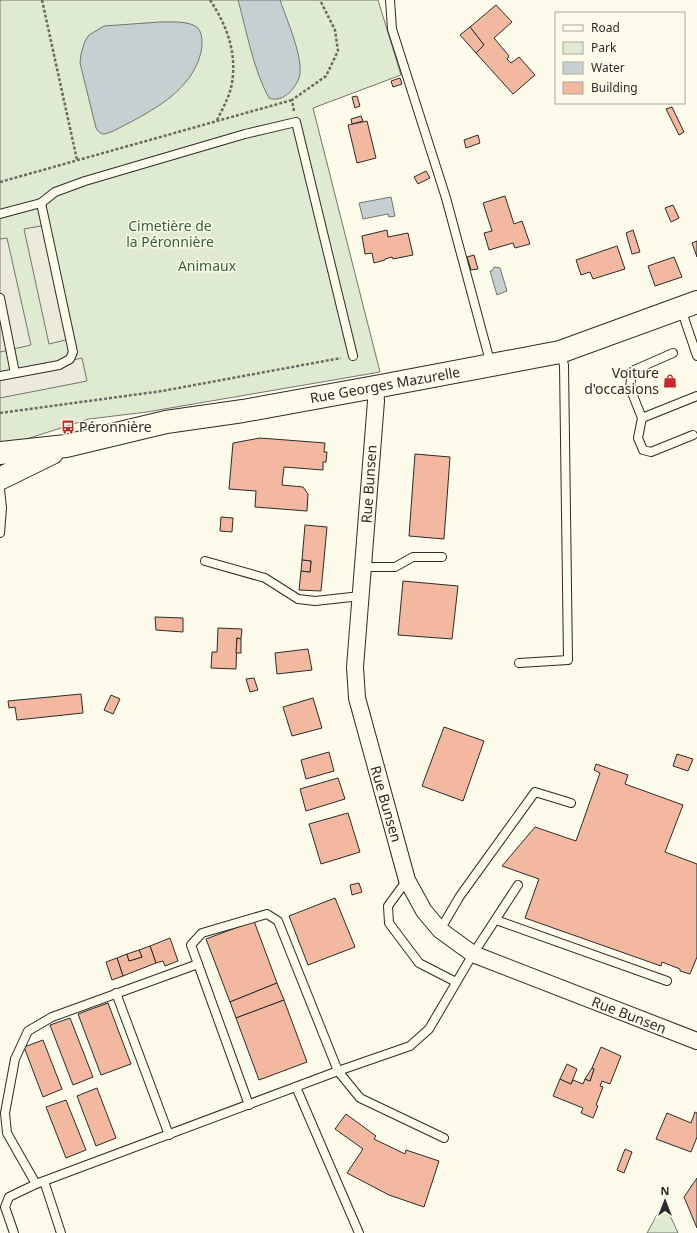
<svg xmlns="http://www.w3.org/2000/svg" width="697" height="1233" viewBox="0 0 697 1233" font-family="'Noto Sans',sans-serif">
<rect width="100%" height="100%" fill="#fdfbea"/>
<g fill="#deebd1" stroke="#74746e">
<polygon points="0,0 378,0 401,75 313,108 380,372 147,412 89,419 14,443 0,442"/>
<polygon points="664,1202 678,1233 647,1233"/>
</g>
<g fill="#eceadb" stroke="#74746e">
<polygon points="46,225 70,339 49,344 24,229"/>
<polygon points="7,238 31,345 0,352 0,239"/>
<polygon points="82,358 87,381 0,398 0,376"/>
</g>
<g fill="#c7d0d0" stroke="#74746e">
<path d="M 238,0 L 280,0 C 286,18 305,60 299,78 C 297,84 293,89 289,93 C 283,98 276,101 269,98 C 253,69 247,32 238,0 Z"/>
<path d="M 160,22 C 170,22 184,21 193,25 C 201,28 202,36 202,43 C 202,55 196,68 189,78 C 173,100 146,114 123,126 C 117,129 109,134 103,134 C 99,133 97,130 96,128 L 80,63 L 81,54 L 85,41 L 89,35 L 104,26 Z"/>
<polygon points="391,197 395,216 389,217 388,214 363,219 359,203"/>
<polygon points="494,267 500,268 507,291 497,295 490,271 492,271"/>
</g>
<g fill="#f2b8a0" stroke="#2b2b2b">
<polygon points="496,5 512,22 494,38 509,56 507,59 511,63 519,57 535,75 513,94 476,53 484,45 470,27"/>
<polygon points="470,27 484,45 476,53 460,35"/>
<polygon points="400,78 402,84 393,87 391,81"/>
<polygon points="357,96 360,106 355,108 352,97"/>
<polygon points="672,107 684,132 679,135 666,109"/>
<polygon points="361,116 363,121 352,124 351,119"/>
<polygon points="367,121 376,158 357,163 348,125"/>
<polygon points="478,135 480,143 466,148 464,140"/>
<polygon points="426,171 430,178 418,184 414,177"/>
<polygon points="505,196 514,224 522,221 530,244 515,248 513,243 489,250 484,233 492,231 483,203"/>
<polygon points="673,205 679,218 671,222 665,208"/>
<polygon points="387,230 388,237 408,233 413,255 393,259 392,257 385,259 385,260 374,263 372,253 365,254 362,236"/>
<polygon points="633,230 640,252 632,254 626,233"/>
<polygon points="697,241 697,257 692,243"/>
<polygon points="617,246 625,269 593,279 590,272 581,275 576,260"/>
<polygon points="474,255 478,269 471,270 467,257"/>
<polygon points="674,257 682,277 655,286 648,266"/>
<polygon points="260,438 325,443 324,452 327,452 326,462 323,462 323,470 284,467 282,485 303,487 308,494 307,511 255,507 256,491 229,489 233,443"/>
<polygon points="415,454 450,457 444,539 409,536"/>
<polygon points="221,517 233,518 232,532 220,531"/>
<polygon points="305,525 327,527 321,591 299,590 301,571 310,572 311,561 302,560"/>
<polygon points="302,560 311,561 310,572 301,571"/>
<polygon points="403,581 458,586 452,639 398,635"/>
<polygon points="155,617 183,618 183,632 156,630"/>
<polygon points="218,628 242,629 241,639 237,638 236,669 211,668 212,652 217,652"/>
<polygon points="237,638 241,639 241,653 236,653"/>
<polygon points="308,649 312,670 277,674 275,653"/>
<polygon points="254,678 258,690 250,692 246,679"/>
<polygon points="81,694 83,713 17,720 15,707 9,708 8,701"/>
<polygon points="111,695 120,699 113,714 104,710"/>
<polygon points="313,698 322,728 292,736 283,707"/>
<polygon points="444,727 484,741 463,801 422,786"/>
<polygon points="329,752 334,771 306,779 301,760"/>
<polygon points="677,754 693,759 688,771 673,766"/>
<polygon points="596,764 628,775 625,784 683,805 665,852 697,864 697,957 690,974 680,971 680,969 662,962 661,966 525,918 539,879 502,866 535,827 576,841 600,773 594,770"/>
<polygon points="338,778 345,799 306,811 300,789"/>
<polygon points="348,813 360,852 321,864 309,824"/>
<polygon points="359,883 362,892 352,895 350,885"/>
<polygon points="335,898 355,947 308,965 289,916"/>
<polygon points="254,921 277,983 230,1002 206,939"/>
<polygon points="170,938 178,961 165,966 163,961 156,963 150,946"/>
<polygon points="150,946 156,963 123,976 117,958 127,954 129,961 142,957 139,950"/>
<polygon points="139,950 142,957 129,961 127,954"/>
<polygon points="117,958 123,976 112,980 106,962"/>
<polygon points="277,983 284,1000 236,1018 230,1002"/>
<polygon points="284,1000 307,1062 259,1080 236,1018"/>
<polygon points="108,1003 131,1064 101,1075 78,1014"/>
<polygon points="70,1018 93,1077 73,1085 50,1025"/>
<polygon points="43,1040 62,1089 43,1097 24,1047"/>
<polygon points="601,1047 621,1056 610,1084 602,1081 600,1086 603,1087 596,1105 598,1106 593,1118 581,1113 583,1108 553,1096 560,1079 571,1084 573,1080 583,1084 585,1079 590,1081 594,1069 592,1068"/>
<polygon points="567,1064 577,1069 571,1084 560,1079"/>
<polygon points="592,1068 594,1069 590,1081 585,1079"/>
<polygon points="97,1088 116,1138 96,1146 77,1096"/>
<polygon points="66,1100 86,1150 66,1158 46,1107"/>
<polygon points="695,1112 697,1113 697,1137 691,1152 656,1139 667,1113 691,1123"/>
<polygon points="346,1114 376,1136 374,1139 405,1154 406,1150 439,1161 424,1207 389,1195 347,1173 363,1149 335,1129"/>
<polygon points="625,1149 632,1152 624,1173 617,1170"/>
<polygon points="697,1178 697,1228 684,1197"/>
</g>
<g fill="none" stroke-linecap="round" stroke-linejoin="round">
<g stroke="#2b2b2b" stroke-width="10">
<g id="service">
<polyline points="390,0 392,29 446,198 491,365"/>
<polyline points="0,214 41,203 55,192 85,181 245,134 296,122 353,356"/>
<polyline points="0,298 15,373"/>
<polyline points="681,309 697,356"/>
<polyline points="673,353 632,371 630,388 642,418 697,396"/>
<polyline points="0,376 59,365 70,359 73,352 41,203"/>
<polyline points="642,418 638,438 643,450 651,452 693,435"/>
<polyline points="0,489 2,508 0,533"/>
<polyline points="205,561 265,578 298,599 315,601 361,596"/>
<polyline points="363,567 395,567 413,557 442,557"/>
<polyline points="519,663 568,660 564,365 560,352"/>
<polyline points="407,880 388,906 389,923 419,963 456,982"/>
<polyline points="496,920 667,981"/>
<polyline points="440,930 460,896 535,792 571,803"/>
<polyline points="198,964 249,1105"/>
<polyline points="116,993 169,1135"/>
<polyline points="296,1087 359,1233"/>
<polyline points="444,1138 360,1098 338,1071 278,921 267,914 202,933 191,945 198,964 52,1017 28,1031 15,1059 5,1113 7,1133 36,1184 338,1071 410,1046 429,1029 473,954 518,885"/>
<polyline points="44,1181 61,1233"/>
<polyline points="14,1233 5,1207 9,1197 36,1184"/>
</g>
</g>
<g stroke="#2b2b2b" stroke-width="18">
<polyline id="minor" points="375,387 376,401 355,667 357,698 407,880 424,911 440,930 473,954 697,1041"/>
</g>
<g stroke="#2b2b2b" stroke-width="24">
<g id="primary">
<polyline points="0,453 66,446 166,422 243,411 375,387 560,352 697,302"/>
<polyline points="1,478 52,453"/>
</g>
</g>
<g stroke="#6a6964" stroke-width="2.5" stroke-dasharray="3 2" stroke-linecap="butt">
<polyline points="42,0 77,160"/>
<path d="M 210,0 C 228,27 238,56 231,88 C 228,99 222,110 217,120"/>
<polyline points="294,111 292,100 326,76 338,51 335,30 320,0"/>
<polyline points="0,182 292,100"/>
<polyline points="0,413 162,391 341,358"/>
</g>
<use href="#service" stroke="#fdfbea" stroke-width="8"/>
<use href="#minor" stroke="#fdfbea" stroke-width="16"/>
<use href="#primary" stroke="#fdfbea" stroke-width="22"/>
</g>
<defs>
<g id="shop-bare" transform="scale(1.08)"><path d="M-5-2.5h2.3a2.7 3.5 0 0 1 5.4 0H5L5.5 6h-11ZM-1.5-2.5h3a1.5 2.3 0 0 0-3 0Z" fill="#c62828" stroke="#fdfbea" stroke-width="2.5" paint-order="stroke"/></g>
<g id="bus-bare" transform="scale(1.08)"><path d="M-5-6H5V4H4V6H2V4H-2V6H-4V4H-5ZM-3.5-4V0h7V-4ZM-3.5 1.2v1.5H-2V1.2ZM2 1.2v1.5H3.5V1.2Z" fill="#c62828" stroke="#fdfbea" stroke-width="2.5" paint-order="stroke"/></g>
</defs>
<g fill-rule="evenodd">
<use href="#shop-bare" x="670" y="381"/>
<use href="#bus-bare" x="68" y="427"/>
</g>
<g text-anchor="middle" stroke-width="3" stroke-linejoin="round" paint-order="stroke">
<g font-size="14" fill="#34623c" stroke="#fdfbea">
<text x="170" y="231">Cimetière de<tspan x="170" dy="16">la Péronnière</tspan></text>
<text x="207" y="271">Animaux</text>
</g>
<g font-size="14" fill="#2b2b2b" stroke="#fdfbea" text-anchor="end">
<text x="659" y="378">Voiture<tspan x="659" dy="16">d'occasions</tspan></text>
<text x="79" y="432" text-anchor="start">Péronnière</text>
</g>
<g font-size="14" fill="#2b2b2b" stroke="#fdfbea">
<text transform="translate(385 385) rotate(-10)" y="5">Rue Georges Mazurelle</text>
<text transform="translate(369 484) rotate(-86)" y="5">Rue Bunsen</text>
<text transform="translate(386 804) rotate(74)" y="5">Rue Bunsen</text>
<text transform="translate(629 1015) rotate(21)" y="5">Rue Bunsen</text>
</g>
</g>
<rect x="555" y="12" width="130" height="92" fill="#fdfbea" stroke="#a9a89e"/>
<rect x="563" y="25" width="20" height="6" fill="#fdfbea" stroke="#a9a89e"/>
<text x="591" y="32" font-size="12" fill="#2b2b2b">Road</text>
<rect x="563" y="42" width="20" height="12" fill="#deebd1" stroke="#a9a89e"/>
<text x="591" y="52" font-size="12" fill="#2b2b2b">Park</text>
<rect x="563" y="62" width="20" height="12" fill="#c7d0d0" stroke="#a9a89e"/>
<text x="591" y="72" font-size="12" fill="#2b2b2b">Water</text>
<rect x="563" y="82" width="20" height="12" fill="#f2b8a0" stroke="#a9a89e"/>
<text x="591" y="92" font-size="12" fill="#2b2b2b">Building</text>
<g transform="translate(665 1201)" stroke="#fdfbea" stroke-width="3" paint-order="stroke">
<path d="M0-3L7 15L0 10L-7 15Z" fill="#2b2b2b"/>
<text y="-6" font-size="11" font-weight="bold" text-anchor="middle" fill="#2b2b2b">N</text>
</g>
</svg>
